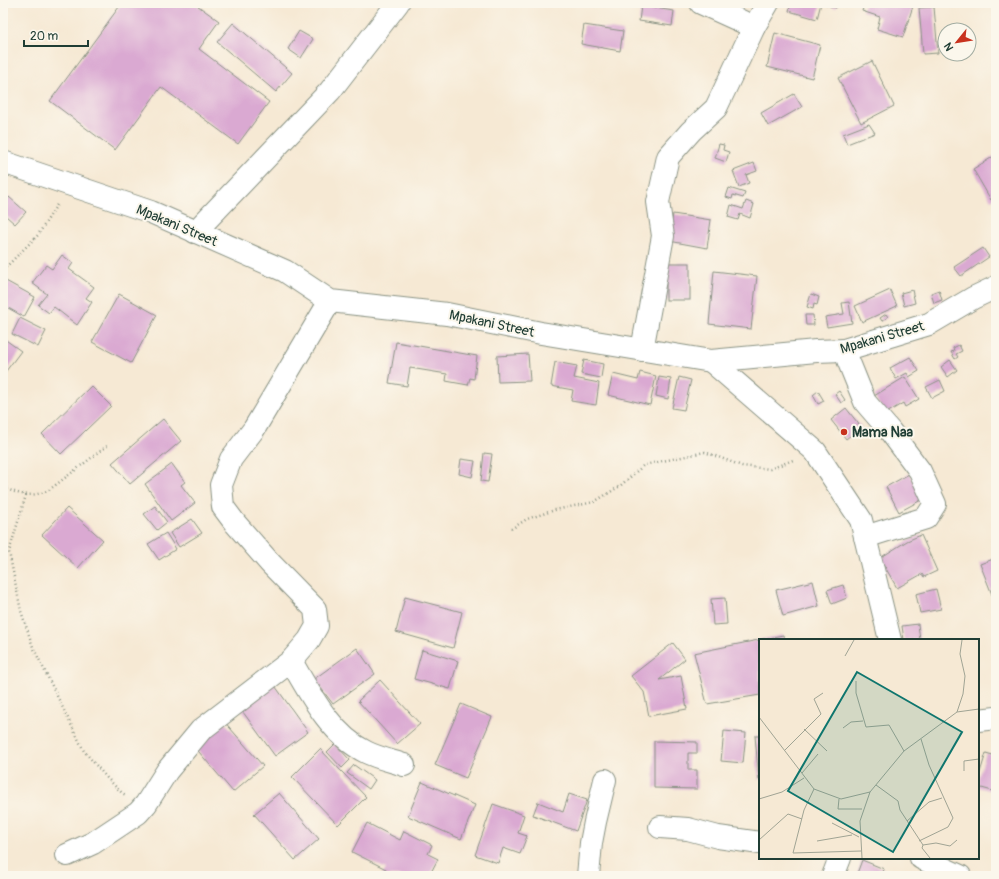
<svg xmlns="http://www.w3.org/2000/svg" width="999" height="879" viewBox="0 0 999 879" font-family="Pangolin,sans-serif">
<rect width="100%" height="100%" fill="#fbf7ec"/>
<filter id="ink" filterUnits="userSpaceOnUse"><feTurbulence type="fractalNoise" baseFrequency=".025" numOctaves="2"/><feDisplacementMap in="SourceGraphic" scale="8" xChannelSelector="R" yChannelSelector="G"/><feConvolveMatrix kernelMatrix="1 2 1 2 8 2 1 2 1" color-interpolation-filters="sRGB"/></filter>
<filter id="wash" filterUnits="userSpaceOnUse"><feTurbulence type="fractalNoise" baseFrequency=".012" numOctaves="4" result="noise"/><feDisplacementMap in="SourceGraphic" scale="16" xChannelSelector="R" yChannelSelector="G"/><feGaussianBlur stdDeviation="0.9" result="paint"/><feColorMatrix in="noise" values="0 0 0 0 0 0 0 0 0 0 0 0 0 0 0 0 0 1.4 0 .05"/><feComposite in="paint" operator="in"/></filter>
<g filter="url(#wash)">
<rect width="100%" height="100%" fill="#f6e9d4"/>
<g id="blocks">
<g fill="#daa9d2">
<polygon points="122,3 194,3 219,21 199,49 269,102 238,144 161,87 115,150 50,101"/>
<polygon points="791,3 838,3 836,8 821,3 817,19 789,11"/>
<polygon points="865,3 914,3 903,37 877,29 880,17 862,11"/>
<polygon points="641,6 674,11 672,26 639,21"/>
<polygon points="934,7 938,53 923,54 919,8"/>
<polygon points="233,23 292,73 276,92 217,42"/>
<polygon points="584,25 623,31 620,51 581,44"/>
<polygon points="299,31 313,39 301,58 288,49"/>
<polygon points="775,33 820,45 812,78 767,67"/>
<polygon points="872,61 894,106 861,123 838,78"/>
<polygon points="794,94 802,107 768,126 761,113"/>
<polygon points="869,124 875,133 847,144 843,134"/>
<polygon points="719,144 724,145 723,150 729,152 726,162 715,158"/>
<polygon points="996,155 996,197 991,200 973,169"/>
<polygon points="754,163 757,171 746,175 749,183 739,187 733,171"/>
<polygon points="729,188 745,193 743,198 733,195 732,199 726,197"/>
<polygon points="9,197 26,212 15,224 6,216 3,220 3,204"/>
<polygon points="746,201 754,204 750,218 740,214 738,220 728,217 731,205 743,209"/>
<polygon points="673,214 711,220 707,248 669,241"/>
<polygon points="983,248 989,257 961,276 954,267"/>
<polygon points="62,255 73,263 69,269 94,287 86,298 92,302 77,325 54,307 49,313 38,305 47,294 32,283 46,265 52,269"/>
<rect x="666" y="263" width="24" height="37"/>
<polygon points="714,271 757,276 751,329 709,324"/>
<polygon points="4,280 35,297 24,317 3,305 3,282"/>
<polygon points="890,290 897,306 862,322 855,306"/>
<polygon points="912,290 915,303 904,306 901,293"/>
<polygon points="939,290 942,300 934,303 931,293"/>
<polygon points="119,294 157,315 131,363 92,342"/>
<polygon points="811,294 819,297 817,305 814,304 813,309 807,307"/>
<polygon points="849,302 852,323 827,327 825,317 844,314 842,303"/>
<polygon points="886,314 888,317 882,321 880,318"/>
<polygon points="805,315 813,315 814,325 806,325"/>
<polygon points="20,318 46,331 38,347 12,334"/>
<polygon points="3,338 21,351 3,375"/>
<polygon points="396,342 477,356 474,379 470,378 468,385 446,381 447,374 410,368 407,386 389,383"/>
<polygon points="959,345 962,351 956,354 958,357 955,359 951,352 954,351 953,348"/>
<polygon points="528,354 530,381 498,382 497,356"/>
<polygon points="910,357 919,371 909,377 907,373 896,379 890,368"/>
<polygon points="584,360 603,364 601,378 581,374"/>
<polygon points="950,360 957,370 948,377 941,367"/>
<polygon points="555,362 577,366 574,378 599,383 596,405 571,401 573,390 551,386"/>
<polygon points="640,372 656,376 650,405 608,395 613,374 638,380"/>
<polygon points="659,377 671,379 668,399 656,396"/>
<polygon points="679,377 691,380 684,410 672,408"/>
<polygon points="905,377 919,399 905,407 903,403 885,414 874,396"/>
<polygon points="940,380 945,391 932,398 926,387"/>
<polygon points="91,386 111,406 61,454 42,434"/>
<polygon points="818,391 824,401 818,404 813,395"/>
<polygon points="839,391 845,400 841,403 835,394"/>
<polygon points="846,408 861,427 846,439 831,420"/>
<polygon points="163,419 181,441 130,484 112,463"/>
<polygon points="484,453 492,454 488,482 481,481"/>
<polygon points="461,459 475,461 472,477 459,474"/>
<polygon points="172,464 185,482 181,485 195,503 171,521 145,484"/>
<polygon points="909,474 923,499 899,512 886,487"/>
<polygon points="155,506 167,522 157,530 144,514"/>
<polygon points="67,508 103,540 78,568 42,535"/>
<polygon points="192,519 202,533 179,547 170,533"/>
<polygon points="166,533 176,549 159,560 148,544"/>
<polygon points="921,535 937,571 924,577 922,574 897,588 880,558 907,541"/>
<polygon points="996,558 996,596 993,597 980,564"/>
<polygon points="813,581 819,606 783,616 776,590"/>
<polygon points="843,585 847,598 832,604 827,590"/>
<polygon points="936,589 941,609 920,613 916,594"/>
<polygon points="405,597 462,612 453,648 396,632"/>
<polygon points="725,598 727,624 713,625 711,599"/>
<polygon points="918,624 920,640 904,640 902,626"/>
<polygon points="783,635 784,640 760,640 760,695 707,704 694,653"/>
<polygon points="673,643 685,659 659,680 681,676 687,709 649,716 644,692 631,676"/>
<polygon points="357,648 375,674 333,704 314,679"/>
<polygon points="422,650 458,661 450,689 414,679"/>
<polygon points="380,680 420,724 397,744 358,701"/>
<polygon points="273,683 308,732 275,756 240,708"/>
<polygon points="461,704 492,717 466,778 435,765"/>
<polygon points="223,720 263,766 233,792 193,745"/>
<polygon points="724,731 746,733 743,763 721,761"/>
<polygon points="755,736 760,736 760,780 759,780"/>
<polygon points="654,741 697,742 697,753 688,753 688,770 697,770 697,789 654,788"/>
<polygon points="335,744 350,760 342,768 327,752"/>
<polygon points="320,749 366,797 338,825 292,777"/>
<polygon points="986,753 996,756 996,792 978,787 978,779"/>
<polygon points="354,765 375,780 369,789 347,773"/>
<polygon points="422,782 475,805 461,839 408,816"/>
<polygon points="279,793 319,839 295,860 254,814"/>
<polygon points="569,794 587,800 576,831 533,815 538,802 563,812"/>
<polygon points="493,804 524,815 518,833 527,836 520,854 503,848 498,863 475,855"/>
<polygon points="367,823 400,840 404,831 432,845 428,854 438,859 429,876 382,876 386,869 352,852"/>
<polygon points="862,860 884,869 882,876 856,876"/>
</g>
</g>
</g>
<g filter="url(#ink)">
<use href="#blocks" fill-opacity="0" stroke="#8a9384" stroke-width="1"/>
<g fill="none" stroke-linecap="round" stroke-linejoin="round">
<g stroke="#8a9384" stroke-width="24">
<g id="minor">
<polyline points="701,3 754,27"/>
<polyline points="3,162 151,212 285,271 330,301 447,314 541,333 711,361 816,351 844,350 929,324 973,298 996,287"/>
<polyline points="195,232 330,91 398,3"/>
<polyline points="642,350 663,236 658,202 668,157 691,131 716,108 754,27 768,3"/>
<polyline points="844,350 865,402 890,431 920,471 935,504 926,518 865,537"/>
<polyline points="711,361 815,451 861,520 890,640"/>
<path d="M 291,661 C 310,694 331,735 366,752 C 378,758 392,761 404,765"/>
<polyline points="978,720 996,718"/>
<polyline points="660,827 688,829 718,837 760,843"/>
<polyline points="67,855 93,843 138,813 146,804 167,771 201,730 291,661 309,640 317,626 315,609 270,563 235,523 223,507 221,485 231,459 254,429 330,301"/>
<polyline points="921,858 960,876"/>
<polyline points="588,876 591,843 595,822 605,780"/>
<polyline points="833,876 840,858"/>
</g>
</g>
<g stroke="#8a9384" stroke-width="2.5" stroke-dasharray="1 3" stroke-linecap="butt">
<polyline points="3,270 38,235 58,203"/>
<path d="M 3,487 C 19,495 32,498 49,490 L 107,446"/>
<polyline points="26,495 9,552 21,611 33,647 84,751 107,778 122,793 126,795"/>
<polyline points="511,529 527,519 555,510 594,502 620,486 644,465 705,452 742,466 770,469 793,460"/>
</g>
<use href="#minor" stroke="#fff" stroke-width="22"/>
</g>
</g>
<circle fill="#c8321e" stroke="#fbf7ec" stroke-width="1.5" cx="844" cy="432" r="4"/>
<g text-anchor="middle" stroke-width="4" stroke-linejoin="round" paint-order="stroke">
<g font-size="14" fill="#1f3d34" stroke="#fbf7ec">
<text transform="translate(177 225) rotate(23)" y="5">Mpakani Street</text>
<text transform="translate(492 323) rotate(12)" y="5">Mpakani Street</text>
<text transform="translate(882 337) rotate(-16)" y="5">Mpakani Street</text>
</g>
<g font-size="14" font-weight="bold" fill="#1f3d34" stroke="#fbf7ec" text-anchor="start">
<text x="852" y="437">Mama Naa</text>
</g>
</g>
<g transform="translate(759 639)">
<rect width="220" height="220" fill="#f6e9d4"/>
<path fill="none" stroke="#a0a494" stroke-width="1" d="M 86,17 L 95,1M 97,42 L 97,54 L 107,88 L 130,86 L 145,112M 198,73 L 204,55 L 206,37 L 201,15 L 203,1M 0,78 L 55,150 L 82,160 L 111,153M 84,89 L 92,83 L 104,82M 45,90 L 68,112M 26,111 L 62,75 L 55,60 L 64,54M 205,132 L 205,122 L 220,120M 43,134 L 59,115M 117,146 L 139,162 L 141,171 L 164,206 L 177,204 L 191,207 L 198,201M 55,150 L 45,171 L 34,214 L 102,212M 0,160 L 23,153 L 45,139M 80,160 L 79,170 L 103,170M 148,182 L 170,163 L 183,159M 73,184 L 100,198M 0,201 L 29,175 L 43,180M 58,202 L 93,196M 160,202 L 189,188 L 194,179 L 170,126 L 162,100M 164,206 L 163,209 L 171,219M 103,219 L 101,182 L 111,153 L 145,112 L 198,73 L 220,70"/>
<path fill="#0f766e" fill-opacity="0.15" stroke="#0f766e" stroke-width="2" d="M 98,33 L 203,93 L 134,213 L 29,152 Z"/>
<rect width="220" height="220" fill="none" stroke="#1f3d34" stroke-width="2"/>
</g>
<rect width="999" height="879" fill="none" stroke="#fbf7ec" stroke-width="16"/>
<g transform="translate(957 42) rotate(240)"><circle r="19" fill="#fbf7ec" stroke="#a3ada2"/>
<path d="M0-3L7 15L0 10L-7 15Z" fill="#c8321e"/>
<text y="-6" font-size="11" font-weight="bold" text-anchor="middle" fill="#1f3d34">N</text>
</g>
<path d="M24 40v6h64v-6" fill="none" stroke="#1f3d34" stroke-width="2"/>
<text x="30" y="40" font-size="12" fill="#1f3d34" stroke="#fbf7ec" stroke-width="3" paint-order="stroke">20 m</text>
</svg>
